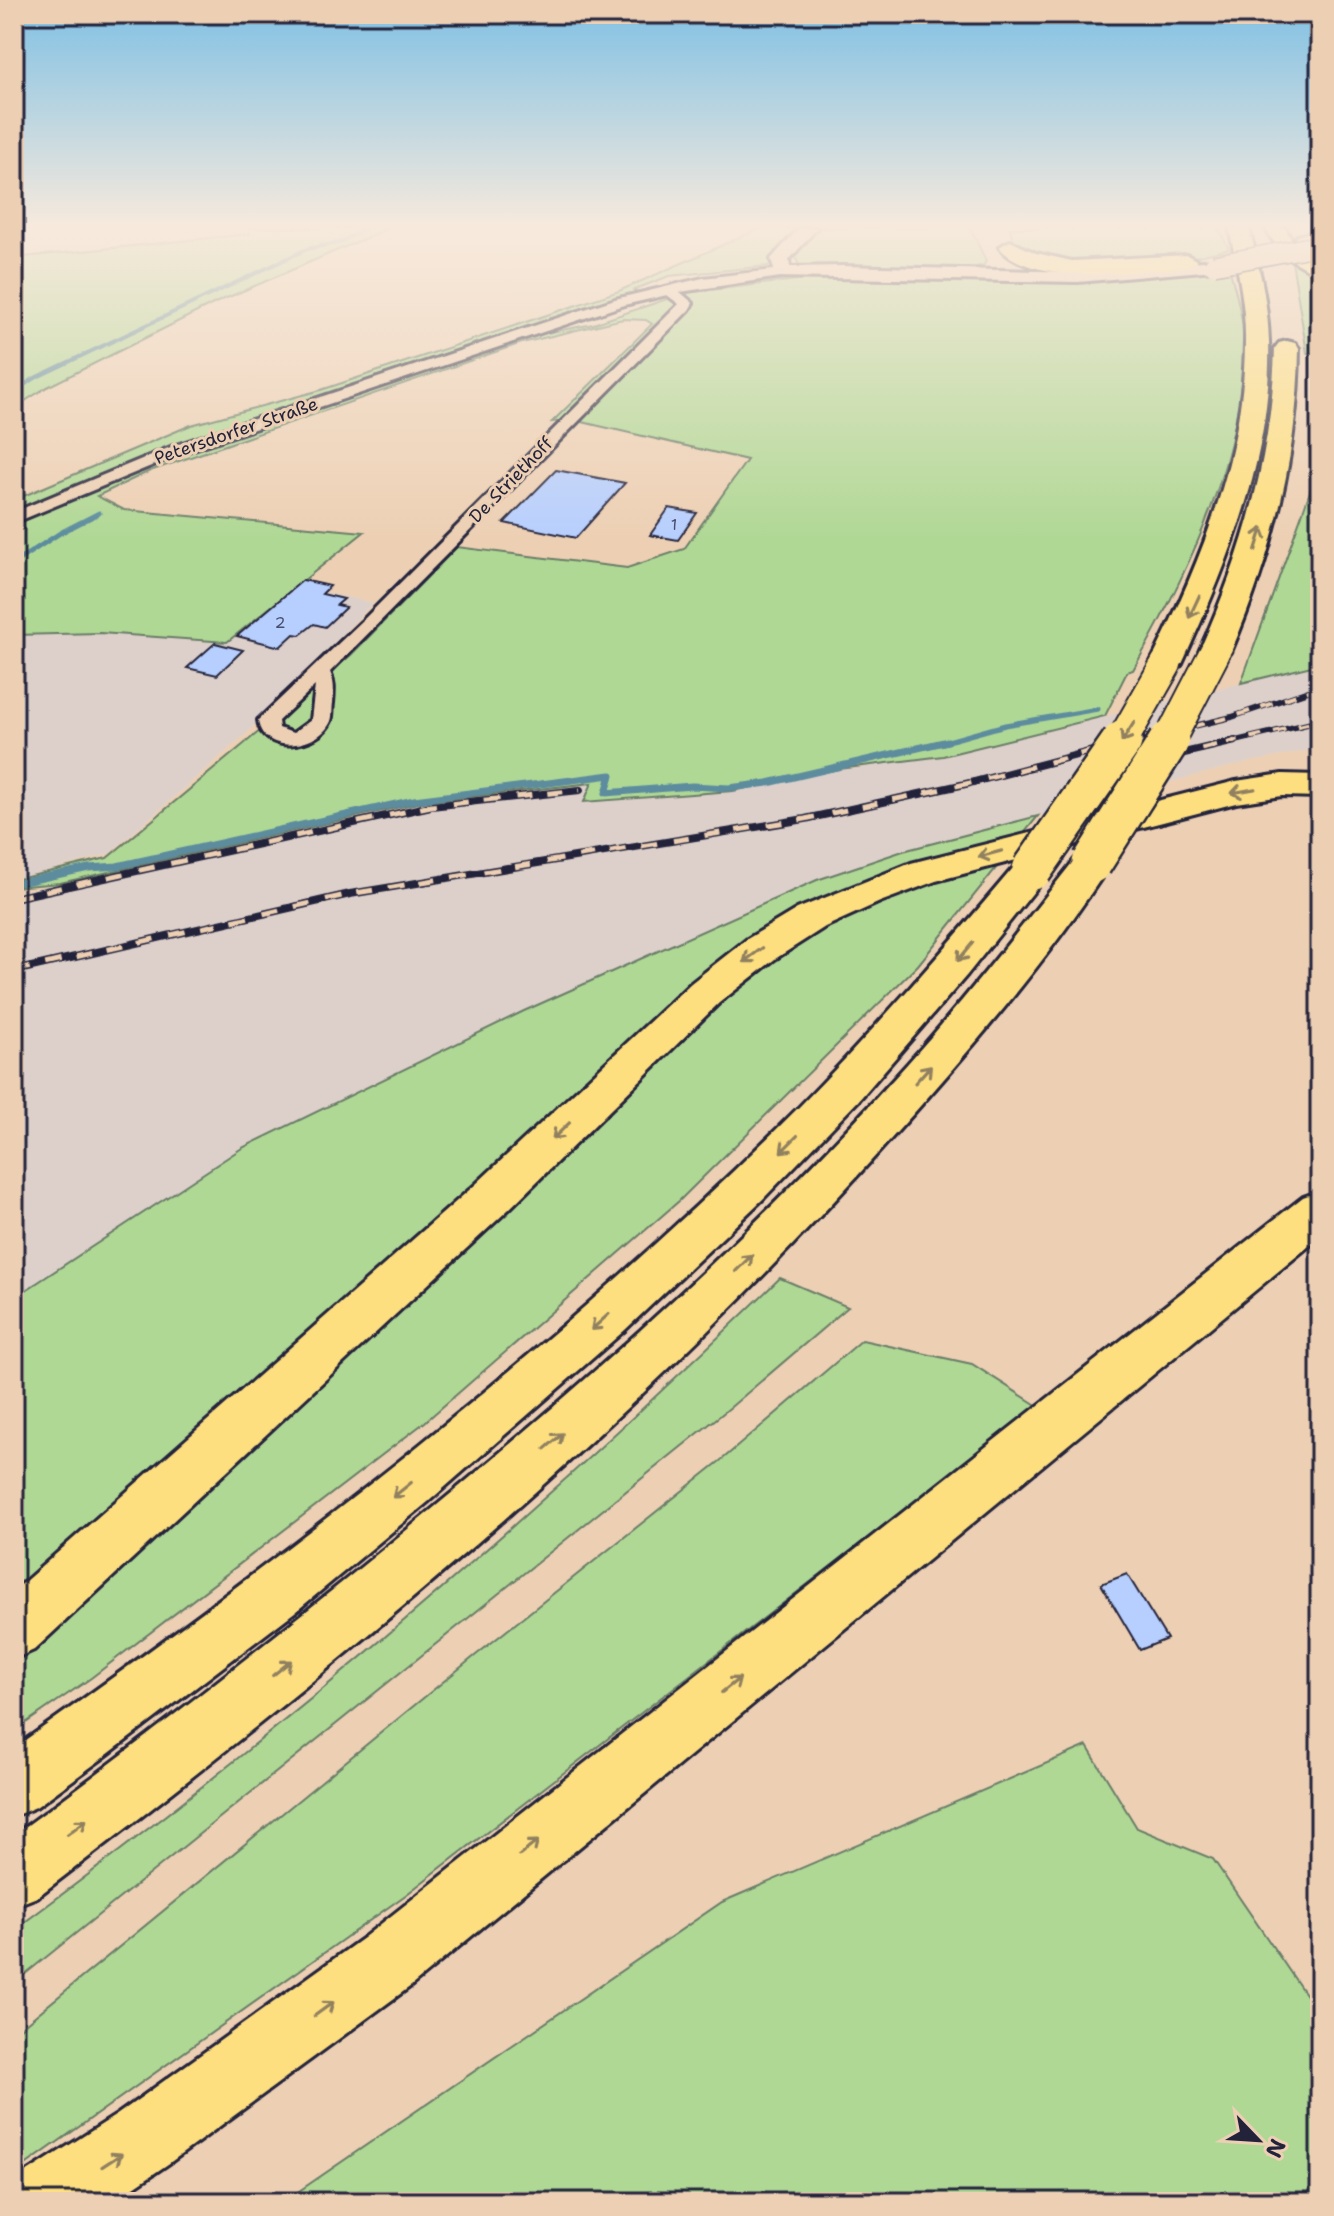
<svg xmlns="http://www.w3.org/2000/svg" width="1334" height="2216" viewBox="0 0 1334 2216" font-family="'Shantell Sans',sans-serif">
<rect width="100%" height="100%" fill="#edd0b4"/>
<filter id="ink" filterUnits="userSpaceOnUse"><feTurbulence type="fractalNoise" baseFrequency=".0125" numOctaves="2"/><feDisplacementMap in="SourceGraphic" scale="16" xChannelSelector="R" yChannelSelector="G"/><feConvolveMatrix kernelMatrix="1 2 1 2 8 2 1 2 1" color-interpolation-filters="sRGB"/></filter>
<g filter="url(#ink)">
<g fill="#ddd0ca">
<polygon points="297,586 373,603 247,733 109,854 14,880 14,865 25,844 14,839 14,635 100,633"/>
<polygon points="1320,664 1320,748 1236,765 903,851 817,880 524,1011 242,1148 14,1298 14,893 422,802 593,783 585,802 733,791 839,769 943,756"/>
</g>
<g fill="#b0d895" stroke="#697d68" stroke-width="2">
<polygon points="249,228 389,228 215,303 47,387 14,408 14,258 250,234"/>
<polygon points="761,228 803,228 768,266 669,276 633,290 636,293 216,431 141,458 14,511 14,500 191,425 321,390 619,291"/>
<polygon points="809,228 970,228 986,261 984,265 967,269 799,265 791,249"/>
<polygon points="1010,228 1218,228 1229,249 1195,257 1059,263 1015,246"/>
<polygon points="1297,260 1320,272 1320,345 1312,353 1307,353 1292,261"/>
<path d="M 1214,269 L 1230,271 C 1235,290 1242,311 1243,331 C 1247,452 1191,567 1133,670 L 1127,672 L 1105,716 L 943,756 L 839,769 L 733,791 L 584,802 L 592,783 L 422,802 L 60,883 L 14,887 L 14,880 L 107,858 L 351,655 L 457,547 L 627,568 L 684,549 L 747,460 L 573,420 L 692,303 L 686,293 L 806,279 L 953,281 L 806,278 L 683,290 L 804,275 L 1129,277 Z"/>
<polygon points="670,298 677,300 678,308 562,421 552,422 652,324 646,320 623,319 522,343 150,471 97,496 124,510 364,532 227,642 100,633 14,635 14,523 124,475 210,444 536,335 593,324"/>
<polygon points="1320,469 1320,664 1241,683 1312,486"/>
<polygon points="1038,816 918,965 679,1201 425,1422 91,1678 14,1731 14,1298 242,1148 524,1011 817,880 903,851"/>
<path d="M 780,1278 L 848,1307 L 732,1406 L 14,1983 L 14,1930 C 285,1731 540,1511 780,1278 Z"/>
<polygon points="862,1340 972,1364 1038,1406 407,1894 14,2173 14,2033 471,1659 725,1457"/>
<polygon points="1087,1746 1137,1828 1213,1859 1320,2016 1320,2202 283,2202 722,1902"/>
</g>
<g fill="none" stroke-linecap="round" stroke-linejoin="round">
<polyline stroke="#5c8c9d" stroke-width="4" points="14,391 37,377 307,249 341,242 366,228"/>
<g stroke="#5c8c9d" stroke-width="5">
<polyline points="14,563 60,533 99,513"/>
<polyline points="941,743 1005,725 1098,709"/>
</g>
<polyline stroke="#5c8c9d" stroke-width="7" points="14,884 89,868 117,866 414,800 611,775 606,793 692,786 729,788 768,783 948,741"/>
</g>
<g fill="#b7cffe" stroke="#22223b" stroke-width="2">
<polygon points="556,470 625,483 576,538 504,523"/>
<polygon points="669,508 697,513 678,540 650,535"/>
<polygon points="303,580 330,586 322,594 344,599 337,605 346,607 325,627 314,624 300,635 294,634 280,647 237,636"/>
<polygon points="215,643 243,650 217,675 187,668"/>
<polygon points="1127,1574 1167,1639 1140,1650 1101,1584"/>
</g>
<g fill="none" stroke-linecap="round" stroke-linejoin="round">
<g stroke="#22223b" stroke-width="6">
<path id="street" d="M 782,269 L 787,270 L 787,276 L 680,292 L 693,303 L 689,310 L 330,672 C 335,683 334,691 333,703 C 332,708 333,716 331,721 C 319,750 261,755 258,720 L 361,622 L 679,304 L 667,295 L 624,305 L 185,452 L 14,523 L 14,512 L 173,446 L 615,299 L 703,278 ZM 315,686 L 311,720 L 293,733 L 279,728 L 278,721 Z"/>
</g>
<g stroke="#22223b" stroke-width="6">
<g id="secondary">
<polygon points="799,228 817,228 789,260 790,267 843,266 1078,272 1214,260 1223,265 1214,270 1078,282 776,277 771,259"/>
<polygon points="1320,230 1320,240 1303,245 1294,240 1297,236"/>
</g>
</g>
<g stroke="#22223b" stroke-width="6">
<g id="highway">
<path d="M 1229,228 L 1249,228 C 1259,266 1268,303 1269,342 C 1272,457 1229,562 1182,664 L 1177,671 L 1166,674 L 1155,671 L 1150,664 C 1200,563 1244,458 1245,343 C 1246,304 1237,266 1229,228 Z"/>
<polygon points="1265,228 1285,228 1296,246 1320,260 1320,276 1281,254"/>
<path d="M 1010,241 L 1036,253 L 1072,261 L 1187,255 L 1198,261 L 1187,267 C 1140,270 1032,288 999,247 Z"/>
<path d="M 1287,341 L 1295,343 L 1299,348 C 1298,456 1273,553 1231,652 L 1226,659 L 1215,662 L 1204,659 L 1199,652 C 1243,554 1272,456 1275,348 L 1279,343 Z"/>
<polygon points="1282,774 1320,775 1320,797 1282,796 1236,803 936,881 880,902 825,927 775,959 719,1003 508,1210 34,1650 14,1659 14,1591 476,1184 691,983 747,939 797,909 911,863 1236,781"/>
<path d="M 1092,851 L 1105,854 L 1111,863 C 1048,961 966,1055 889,1141 C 647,1412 364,1647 76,1867 L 37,1897 L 14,1906 L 14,1835 C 130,1751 243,1662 355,1572 C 550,1415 741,1250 908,1063 C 968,996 1023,925 1079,854 Z"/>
<path d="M 1032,858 L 1045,861 L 1051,870 L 967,975 L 858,1101 L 763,1199 L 625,1330 L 428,1502 L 300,1608 L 103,1758 L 36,1807 L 14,1816 L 14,1748 C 288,1555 561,1345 798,1108 C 876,1029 947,946 1019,861 Z"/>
<polygon points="1320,1191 1320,1237 411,1986 168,2164 112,2202 14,2202 21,2176 118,2114 363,1938 1303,1197"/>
</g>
</g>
<use href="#street" fill="#edd0b4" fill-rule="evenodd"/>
<use href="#secondary" fill="#edd0b4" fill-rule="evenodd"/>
<use href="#highway" fill="#fedf80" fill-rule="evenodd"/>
<g stroke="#22223b" stroke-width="6">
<g id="rail-far1">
<polyline points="1122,743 1232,717 1320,687"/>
<polyline points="1227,743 1320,721"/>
</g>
</g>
<g stroke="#22223b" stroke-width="8">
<g id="rail">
<polyline points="1108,771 1235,741"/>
<polyline points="14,898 431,806 580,790"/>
<polyline points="14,971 350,894 805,819 970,783 1130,741"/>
</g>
</g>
<use href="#rail-far1" stroke="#edd0b4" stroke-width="4" stroke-dasharray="12" stroke-linecap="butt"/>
<use href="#rail" stroke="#edd0b4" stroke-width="5" stroke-dasharray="16" stroke-linecap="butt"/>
<g stroke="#22223b" stroke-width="22" stroke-linecap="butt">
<polyline id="secondary-bridge" points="1214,265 1310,247"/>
</g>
<g stroke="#22223b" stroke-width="34" stroke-linecap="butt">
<g id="highway-bridge-far1">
<polyline points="1121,743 1166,664"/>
<polyline points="1168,743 1215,652"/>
</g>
</g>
<g stroke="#22223b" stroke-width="44" stroke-linecap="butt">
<g id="highway-bridge">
<polyline points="1092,863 1169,741"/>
<polyline points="1032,870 1122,741"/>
</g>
</g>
<use href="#secondary-bridge" stroke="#edd0b4" stroke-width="19"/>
<use href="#highway-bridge-far1" stroke="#fedf80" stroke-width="30"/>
<use href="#highway-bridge" stroke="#fedf80" stroke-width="39"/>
</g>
<defs><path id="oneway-shaft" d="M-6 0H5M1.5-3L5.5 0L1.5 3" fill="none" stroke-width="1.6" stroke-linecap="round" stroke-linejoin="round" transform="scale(2)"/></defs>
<g stroke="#90805e">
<use href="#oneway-shaft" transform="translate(1259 539) rotate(-73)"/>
<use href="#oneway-shaft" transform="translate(1194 607) rotate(115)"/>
<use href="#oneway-shaft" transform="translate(1128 732) rotate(122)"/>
<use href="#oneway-shaft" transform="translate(1243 791) rotate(170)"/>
<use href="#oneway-shaft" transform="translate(990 854) rotate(165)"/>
<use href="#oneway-shaft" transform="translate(965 952) rotate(130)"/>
<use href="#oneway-shaft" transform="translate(753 955) rotate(143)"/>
<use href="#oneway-shaft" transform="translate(923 1074) rotate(-48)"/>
<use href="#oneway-shaft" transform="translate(561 1131) rotate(136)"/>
<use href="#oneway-shaft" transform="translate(789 1144) rotate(135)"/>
<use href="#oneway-shaft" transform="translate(744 1263) rotate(-45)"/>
<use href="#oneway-shaft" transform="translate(600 1322) rotate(138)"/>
<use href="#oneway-shaft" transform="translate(554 1441) rotate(-41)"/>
<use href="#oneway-shaft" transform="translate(402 1490) rotate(141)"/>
<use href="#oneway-shaft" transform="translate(282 1668) rotate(-39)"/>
<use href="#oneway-shaft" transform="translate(731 1685) rotate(-39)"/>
<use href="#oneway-shaft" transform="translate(77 1827) rotate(-37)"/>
<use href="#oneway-shaft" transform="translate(529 1848) rotate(-39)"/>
<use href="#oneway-shaft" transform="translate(324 2009) rotate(-36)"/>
<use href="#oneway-shaft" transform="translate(112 2160) rotate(-33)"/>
</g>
</g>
<linearGradient id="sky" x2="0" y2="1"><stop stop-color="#7fc0e4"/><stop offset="0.42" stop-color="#f7eadd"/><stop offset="1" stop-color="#f7eadd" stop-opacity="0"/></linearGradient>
<rect width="1334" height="538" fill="url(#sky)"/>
<g text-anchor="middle" stroke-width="6" stroke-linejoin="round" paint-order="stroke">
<g font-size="16" fill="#474d6c">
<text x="674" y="530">1</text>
<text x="280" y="628">2</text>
</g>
<g font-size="18" fill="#22223b" stroke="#edd0b4">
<text transform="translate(236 431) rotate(-19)" y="6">Petersdorfer Straße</text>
<text transform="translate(511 480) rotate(-46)" y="6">De Striethoff</text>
</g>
</g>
<rect width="1334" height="2216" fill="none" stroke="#edd0b4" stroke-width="48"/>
<rect x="24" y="24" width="1286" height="2168" fill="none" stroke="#22223b" stroke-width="3" filter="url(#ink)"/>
<g transform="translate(1258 2140) rotate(115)" stroke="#edd0b4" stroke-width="6" paint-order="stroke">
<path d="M0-6L14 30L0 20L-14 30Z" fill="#22223b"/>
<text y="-12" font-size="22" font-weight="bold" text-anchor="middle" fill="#22223b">N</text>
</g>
</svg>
